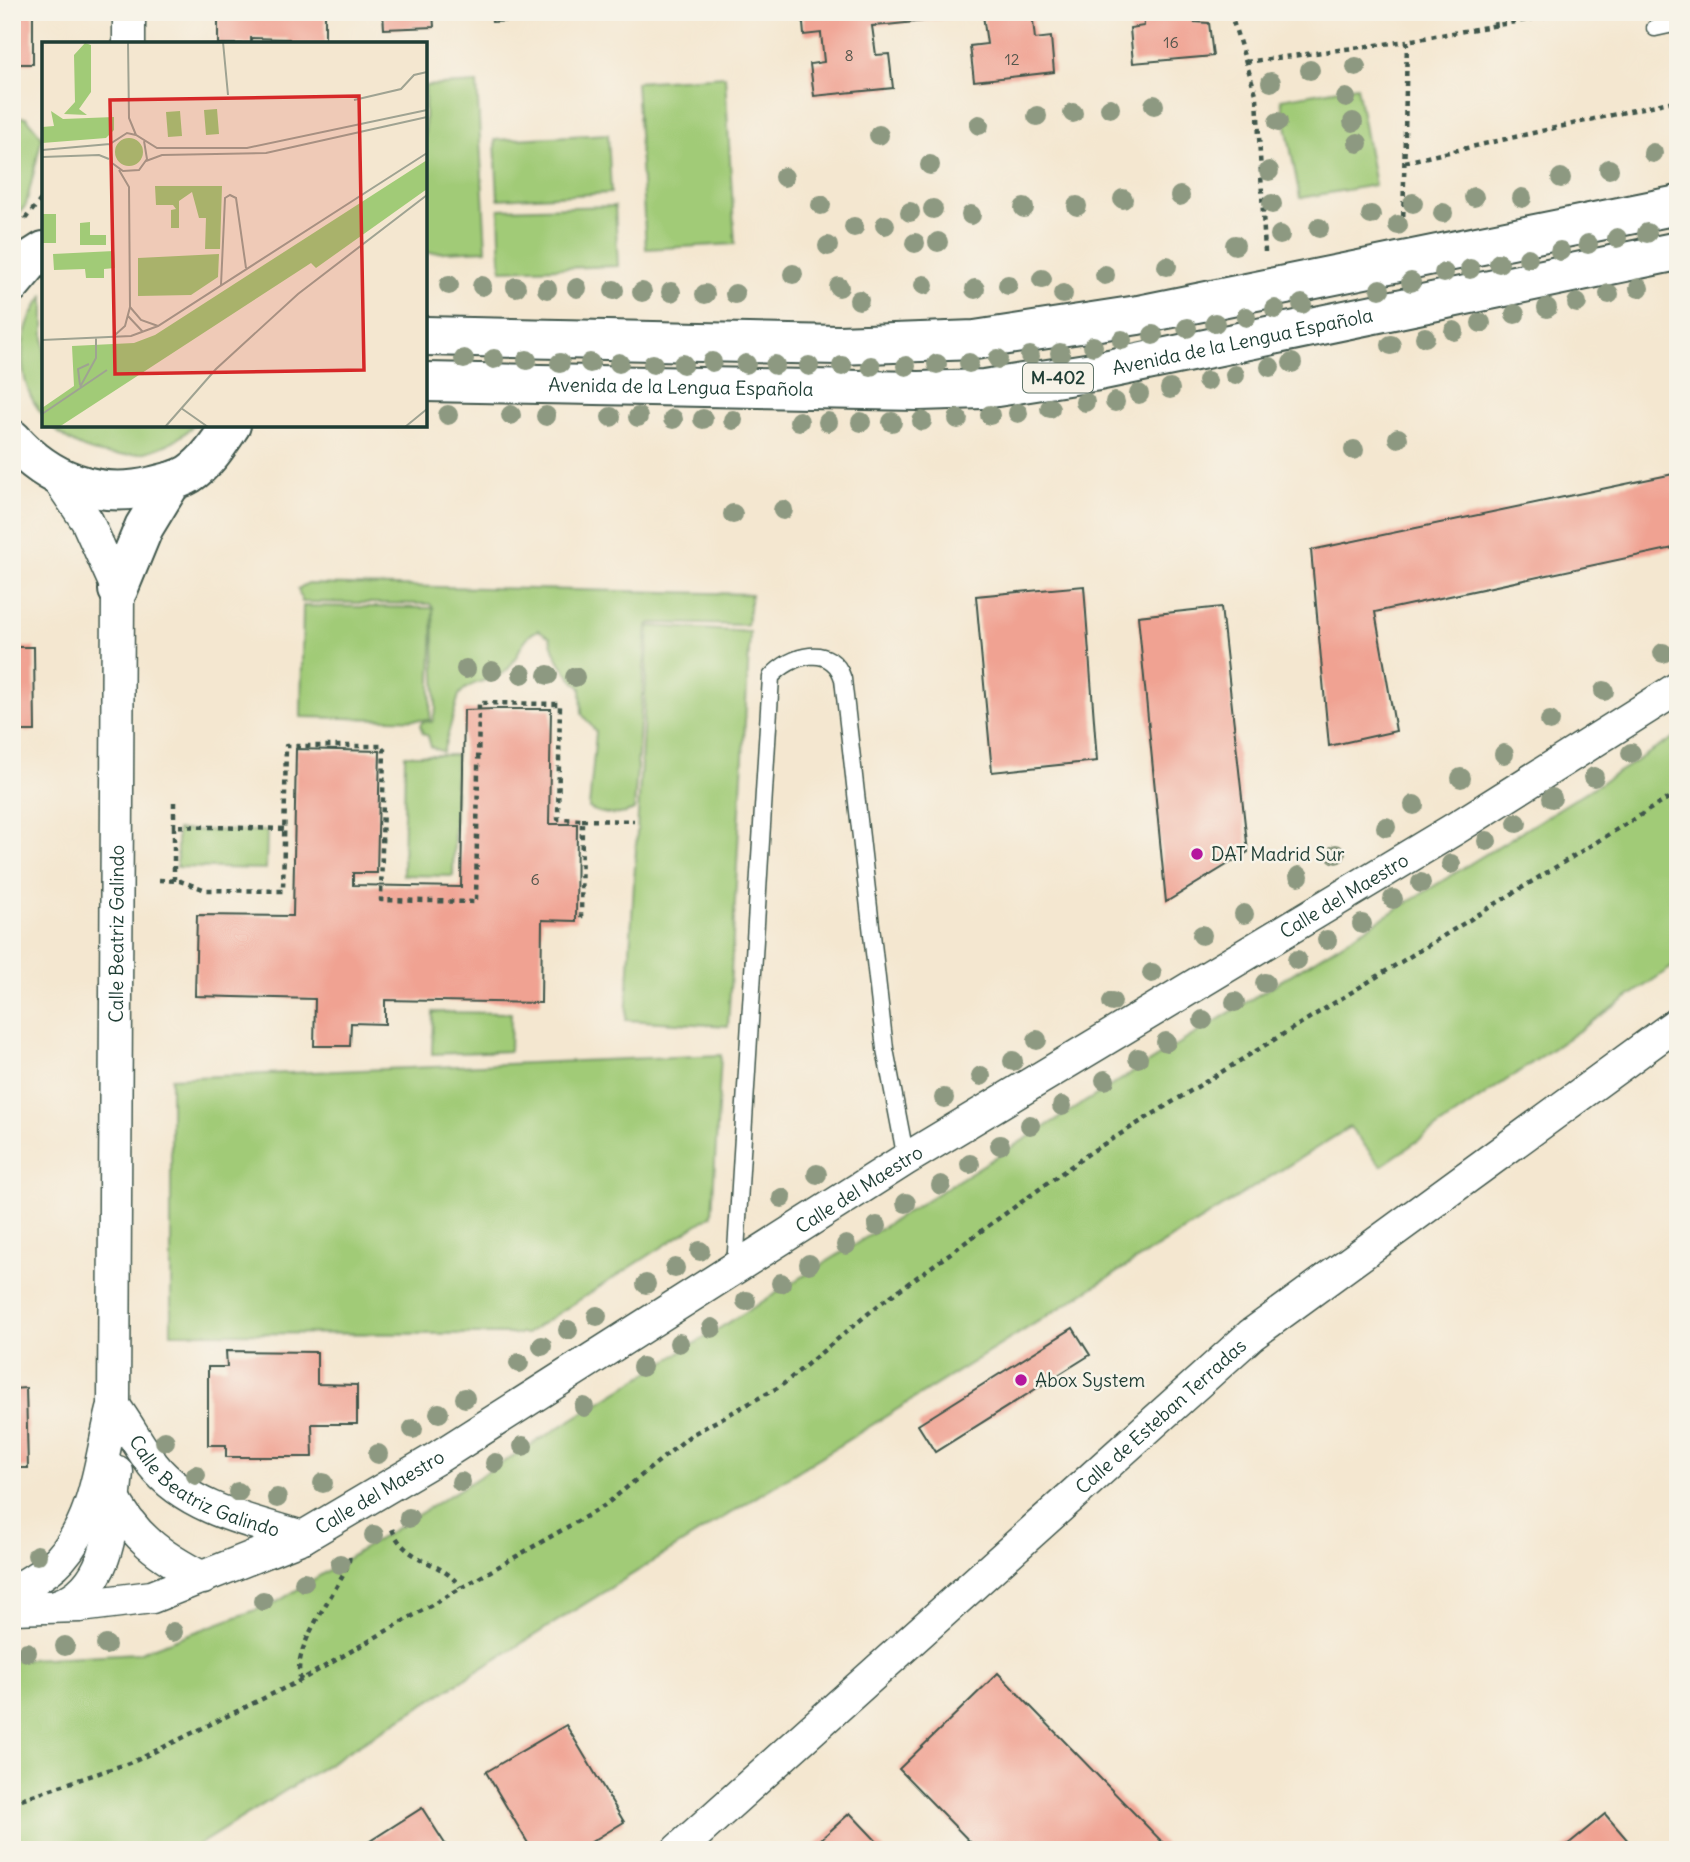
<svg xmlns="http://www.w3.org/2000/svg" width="1690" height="1862" viewBox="0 0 1690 1862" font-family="Delius,sans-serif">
<rect width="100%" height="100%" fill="#f7f3e8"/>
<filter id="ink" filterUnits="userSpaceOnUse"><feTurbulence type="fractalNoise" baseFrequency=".0143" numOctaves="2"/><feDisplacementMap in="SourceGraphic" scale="14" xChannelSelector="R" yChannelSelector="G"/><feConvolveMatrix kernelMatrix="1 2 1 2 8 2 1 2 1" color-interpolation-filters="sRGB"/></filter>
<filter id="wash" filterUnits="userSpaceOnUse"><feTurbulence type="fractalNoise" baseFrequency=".00686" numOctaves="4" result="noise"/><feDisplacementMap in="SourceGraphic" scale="28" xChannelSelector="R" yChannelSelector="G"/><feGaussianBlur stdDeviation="1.57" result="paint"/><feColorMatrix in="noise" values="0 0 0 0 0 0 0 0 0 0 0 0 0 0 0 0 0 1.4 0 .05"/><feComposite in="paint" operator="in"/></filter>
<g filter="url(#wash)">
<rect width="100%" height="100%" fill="#f4e7d0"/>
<g fill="#a1cb77" stroke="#608456" stroke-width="2">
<polygon points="725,76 735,244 646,249 636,82"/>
<polygon points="477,83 486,250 425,253 425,86"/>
<polygon points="1357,86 1375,185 1300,198 1281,99"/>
<polygon points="12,117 26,117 42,137 26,205 12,222"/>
<polygon points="608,134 611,193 498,199 495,140"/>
<polygon points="615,206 618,266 501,270 499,209"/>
<path d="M 44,296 L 44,416 C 15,384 16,329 44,296 Z"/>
<path d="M 51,425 L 194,425 C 157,463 88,467 51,425 Z"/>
<path d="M 306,584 L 751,594 L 747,625 L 651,623 L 647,626 L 634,810 C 621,816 602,816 589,808 L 596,732 L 582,714 L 581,688 C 567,675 553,656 550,637 L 538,630 C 519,639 521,654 508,669 C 496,682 470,679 459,695 L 443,752 L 431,747 L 428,736 L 423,733 L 420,725 L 423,721 L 432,722 L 436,708 L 433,608 L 430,720 L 301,717 L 303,606 L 433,608 L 430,604 L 302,602 L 298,589 Z"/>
<polygon points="649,626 750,632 728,1026 626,1020"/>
<polygon points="1678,735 1678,963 1381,1166 1350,1127 190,1850 12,1850 12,1660 138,1653 277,1602"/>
<polygon points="405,755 456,755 453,876 403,875"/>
<polygon points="177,830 267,831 266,869 177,867"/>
<polygon points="433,1012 511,1013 510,1051 432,1054"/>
<polygon points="721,1055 712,1215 526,1334 171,1333 171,1078"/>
</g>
<g id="blocks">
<g fill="#f0a292">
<rect x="12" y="12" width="21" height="52"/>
<polygon points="218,12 325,12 325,44 289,44 289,39 251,38 251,44 218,44"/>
<polygon points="383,12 433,12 434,27 384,29"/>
<polygon points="491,12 591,12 591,17 492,22"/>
<polygon points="802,12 1032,12 1035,39 1051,37 1054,72 974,81 970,46 987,44 983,15 886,25 872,26 876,55 889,54 893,88 814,96 810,64 824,62 821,33 804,35"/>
<polygon points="1143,12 1193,12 1194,22 1209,23 1213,56 1133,63 1130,28 1144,26"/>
<polygon points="1678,473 1678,547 1375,612 1396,731 1329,746 1311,550"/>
<polygon points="1084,586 1097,761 992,772 976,596"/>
<polygon points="1221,607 1248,852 1166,902 1138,616"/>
<polygon points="12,647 34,647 35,731 12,731"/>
<polygon points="496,709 551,709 549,824 577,824 576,921 542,920 541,1003 385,1000 385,1024 351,1023 350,1046 314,1046 315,999 195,996 197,915 293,916 296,749 380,751 377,873 353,873 353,885 461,887 464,710"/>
<polygon points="1073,1328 1090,1355 935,1452 918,1425"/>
<polygon points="226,1351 317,1352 317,1384 357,1385 357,1424 312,1424 313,1457 226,1457 226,1445 208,1445 208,1367 227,1367"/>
<polygon points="26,1388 28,1468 12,1468 12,1389"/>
<polygon points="998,1673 1170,1850 978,1850 899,1769"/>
<polygon points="566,1725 624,1822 578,1850 532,1850 486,1772"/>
<polygon points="422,1808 449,1850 356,1850"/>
<polygon points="850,1813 885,1850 809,1850"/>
<polygon points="1605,1814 1636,1850 1561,1850"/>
</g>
</g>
</g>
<g filter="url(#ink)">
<use href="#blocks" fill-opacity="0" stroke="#3f564b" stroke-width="2"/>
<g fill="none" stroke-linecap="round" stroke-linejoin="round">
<g stroke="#3f564b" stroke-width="19">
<g id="lane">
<polyline points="1655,28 1678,23"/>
<path d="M 735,1268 L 771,677 C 790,655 832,642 843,679 L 885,1049 L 906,1159"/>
</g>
</g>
<g stroke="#3f564b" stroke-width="35">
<g id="street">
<polyline points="129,44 129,12"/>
<path id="s1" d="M 114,1406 C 128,1425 139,1446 153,1465 C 187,1509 253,1522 303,1537"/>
<path d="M 111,1492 C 131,1536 162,1557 203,1578"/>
<path id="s2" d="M 12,1594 C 28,1581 47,1574 60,1559 C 98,1517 100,1457 114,1406 L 118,590 L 87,521 L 57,477"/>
<path d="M 56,1606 C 111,1590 112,1520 117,1472"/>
<path id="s3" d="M 12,1608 L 80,1606 L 152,1597 L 303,1537 L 435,1459 L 906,1159 L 1456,828 L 1678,688"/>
<path id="s4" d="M 678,1850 L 1251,1335 L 1678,1023"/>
</g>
</g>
<g stroke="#3f564b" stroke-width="42">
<g id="highway">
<polyline points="12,283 33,258 44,251"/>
<polyline points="425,336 839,345 975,340 1138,315 1678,205"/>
<path id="s5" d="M 425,382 L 919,391 L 984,389 L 1099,371 L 1678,251"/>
<path d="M 12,439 C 48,480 98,500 153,486 C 164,483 178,481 189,474 C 207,462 219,443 231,425"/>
<polyline points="118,590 144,527 172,481"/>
</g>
</g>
<g stroke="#3f564b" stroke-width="4.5" stroke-dasharray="5 5" stroke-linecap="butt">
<polyline points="1230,12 1257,97 1265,252"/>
<polyline points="1494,12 1496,28"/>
<polyline points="1246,62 1407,41"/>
<polyline points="1405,162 1678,100"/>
<polyline points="25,219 44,196"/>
<polyline points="1403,226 1407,41 1572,12"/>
<polyline points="174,802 174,826"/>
<polyline points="582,820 634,821"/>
<polyline points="159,880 180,881 206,890 283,891 286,746 384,746 381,900 476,902 479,703 560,704 558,819 582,820 581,922"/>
<polyline points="174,881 174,826 284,829"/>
<path d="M 392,1529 C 406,1564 443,1560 460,1587"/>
<path d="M 301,1680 C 287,1644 355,1572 349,1556"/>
<polyline points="12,1802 135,1761 301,1680 604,1506 691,1435 781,1386 881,1303 1091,1152 1678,792"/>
</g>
<use href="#lane" stroke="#fff" stroke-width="16"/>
<use href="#street" stroke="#fff" stroke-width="32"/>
<use href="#highway" stroke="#fff" stroke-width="38"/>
</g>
<g fill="#8d9981">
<circle cx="1356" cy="67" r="10"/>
<circle cx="1310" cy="70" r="10"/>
<circle cx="1271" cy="82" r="10"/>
<circle cx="1346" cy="98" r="10"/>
<circle cx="1154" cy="105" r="10"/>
<circle cx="1110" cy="108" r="10"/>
<circle cx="1073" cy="113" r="10"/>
<circle cx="1037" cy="116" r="10"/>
<circle cx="1278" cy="122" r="10"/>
<circle cx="1353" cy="122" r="10"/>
<circle cx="979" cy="125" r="10"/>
<circle cx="879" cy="135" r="10"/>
<circle cx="1358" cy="143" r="10"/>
<circle cx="1653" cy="153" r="10"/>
<circle cx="930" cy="165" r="10"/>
<circle cx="1609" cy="169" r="10"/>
<circle cx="1269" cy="171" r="10"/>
<circle cx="784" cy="177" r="10"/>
<circle cx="1561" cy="178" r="10"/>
<circle cx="1180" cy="196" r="10"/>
<circle cx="1474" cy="197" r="10"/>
<circle cx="1522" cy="198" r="10"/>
<circle cx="1123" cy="199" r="10"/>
<circle cx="1413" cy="203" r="10"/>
<circle cx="1272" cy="204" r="10"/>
<circle cx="821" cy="205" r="10"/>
<circle cx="1077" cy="206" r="10"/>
<circle cx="1024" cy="208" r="10"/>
<circle cx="933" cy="209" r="10"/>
<circle cx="910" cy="212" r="10"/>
<circle cx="1443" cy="213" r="10"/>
<circle cx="971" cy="215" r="10"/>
<circle cx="1371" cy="215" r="10"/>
<circle cx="885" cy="225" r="10"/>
<circle cx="1398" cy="225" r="10"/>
<circle cx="854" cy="227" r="10"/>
<circle cx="1319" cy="228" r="10"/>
<circle cx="1647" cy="233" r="10"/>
<circle cx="1280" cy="235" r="10"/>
<circle cx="1617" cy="238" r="10"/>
<circle cx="938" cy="242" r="10"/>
<circle cx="915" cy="243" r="10"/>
<circle cx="1588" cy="244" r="10"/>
<circle cx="1235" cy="245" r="10"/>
<circle cx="828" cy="246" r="10"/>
<circle cx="1560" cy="251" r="10"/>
<circle cx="1528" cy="258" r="10"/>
<circle cx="1499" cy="263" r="10"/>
<circle cx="1167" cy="266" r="10"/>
<circle cx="1470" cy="269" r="10"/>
<circle cx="1444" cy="273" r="10"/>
<circle cx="793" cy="274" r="10"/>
<circle cx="1105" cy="275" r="10"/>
<circle cx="1042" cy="279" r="10"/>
<circle cx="1411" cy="282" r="10"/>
<circle cx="449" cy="285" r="10"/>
<circle cx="924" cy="285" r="10"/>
<circle cx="1008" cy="285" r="10"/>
<circle cx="482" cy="286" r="10"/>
<circle cx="516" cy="287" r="10"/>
<circle cx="839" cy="287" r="10"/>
<circle cx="577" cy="288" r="10"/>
<circle cx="1639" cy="288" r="10"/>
<circle cx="547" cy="289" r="10"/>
<circle cx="975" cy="289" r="10"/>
<circle cx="1380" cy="289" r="10"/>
<circle cx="614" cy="290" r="10"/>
<circle cx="642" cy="292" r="10"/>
<circle cx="671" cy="292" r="10"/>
<circle cx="705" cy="294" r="10"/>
<circle cx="735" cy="294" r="10"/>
<circle cx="1063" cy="294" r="10"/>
<circle cx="1609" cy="294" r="10"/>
<circle cx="859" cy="300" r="10"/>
<circle cx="1577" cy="303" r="10"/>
<circle cx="1302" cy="304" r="10"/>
<circle cx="1547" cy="308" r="10"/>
<circle cx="1275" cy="309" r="10"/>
<circle cx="1515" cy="314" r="10"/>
<circle cx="1246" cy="317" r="10"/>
<circle cx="1215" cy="323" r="10"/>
<circle cx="1481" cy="323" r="10"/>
<circle cx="1187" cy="328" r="10"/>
<circle cx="1454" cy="331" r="10"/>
<circle cx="1153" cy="335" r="10"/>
<circle cx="1425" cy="337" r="10"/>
<circle cx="1122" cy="340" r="10"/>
<circle cx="1391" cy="345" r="10"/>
<circle cx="1093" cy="346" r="10"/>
<circle cx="1060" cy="353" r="10"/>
<circle cx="1030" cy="356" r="10"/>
<circle cx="464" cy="359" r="10"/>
<circle cx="494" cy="359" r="10"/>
<circle cx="998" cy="359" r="10"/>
<circle cx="527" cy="360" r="10"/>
<circle cx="712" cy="362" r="10"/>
<circle cx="560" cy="363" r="10"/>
<circle cx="590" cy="363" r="10"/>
<circle cx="619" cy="363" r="10"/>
<circle cx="969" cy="363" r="10"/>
<circle cx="1292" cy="363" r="10"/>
<circle cx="653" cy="364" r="10"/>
<circle cx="683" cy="364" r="10"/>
<circle cx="746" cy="364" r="10"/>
<circle cx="937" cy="364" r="10"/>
<circle cx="775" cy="365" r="10"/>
<circle cx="809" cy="366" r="10"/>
<circle cx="842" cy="366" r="10"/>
<circle cx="871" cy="366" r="10"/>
<circle cx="906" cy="366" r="10"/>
<circle cx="1270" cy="367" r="10"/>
<circle cx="1235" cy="375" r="10"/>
<circle cx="1207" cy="381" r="10"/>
<circle cx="1170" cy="389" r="10"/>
<circle cx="1139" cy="394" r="10"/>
<circle cx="1085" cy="402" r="10"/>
<circle cx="1115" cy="402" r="10"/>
<circle cx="1050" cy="408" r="10"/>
<circle cx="1018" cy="413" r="10"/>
<circle cx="448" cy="415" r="10"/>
<circle cx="511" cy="415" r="10"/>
<circle cx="990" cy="415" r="10"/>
<circle cx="546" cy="416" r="10"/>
<circle cx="611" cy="417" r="10"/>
<circle cx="638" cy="417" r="10"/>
<circle cx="673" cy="419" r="10"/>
<circle cx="703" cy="419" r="10"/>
<circle cx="958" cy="419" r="10"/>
<circle cx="733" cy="420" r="10"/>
<circle cx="799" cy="421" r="10"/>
<circle cx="922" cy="421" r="10"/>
<circle cx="828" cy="422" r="10"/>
<circle cx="861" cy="422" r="10"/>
<circle cx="892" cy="422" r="10"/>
<circle cx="1398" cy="438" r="10"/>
<circle cx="1354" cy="450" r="10"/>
<circle cx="783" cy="510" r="10"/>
<circle cx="733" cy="514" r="10"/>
<circle cx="1663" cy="653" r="10"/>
<circle cx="466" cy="669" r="10"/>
<circle cx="492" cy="671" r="10"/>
<circle cx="522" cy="674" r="10"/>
<circle cx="548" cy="675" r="10"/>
<circle cx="575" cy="677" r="10"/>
<circle cx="1604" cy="691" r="10"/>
<circle cx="1550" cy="721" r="10"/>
<circle cx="1631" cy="753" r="10"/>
<circle cx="1504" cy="754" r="10"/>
<circle cx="1594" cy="777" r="10"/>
<circle cx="1461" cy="778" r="10"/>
<circle cx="1552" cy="798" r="10"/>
<circle cx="1414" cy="805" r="10"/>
<circle cx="1517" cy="823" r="10"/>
<circle cx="1386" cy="827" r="10"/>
<circle cx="1487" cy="841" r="10"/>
<circle cx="1336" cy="854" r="10"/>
<circle cx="1451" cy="864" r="10"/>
<circle cx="1299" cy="876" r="10"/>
<circle cx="1421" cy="883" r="10"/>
<circle cx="1393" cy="899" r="10"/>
<circle cx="1244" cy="914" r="10"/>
<circle cx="1362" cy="924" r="10"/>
<circle cx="1202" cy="935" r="10"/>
<circle cx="1327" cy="940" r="10"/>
<circle cx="1297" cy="960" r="10"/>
<circle cx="1152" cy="973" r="10"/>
<circle cx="1265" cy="983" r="10"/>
<circle cx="1112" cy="1002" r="10"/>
<circle cx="1235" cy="1002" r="10"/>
<circle cx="1203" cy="1020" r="10"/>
<circle cx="1037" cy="1040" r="10"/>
<circle cx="1166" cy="1042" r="10"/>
<circle cx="1138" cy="1058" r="10"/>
<circle cx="1013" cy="1061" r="10"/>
<circle cx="981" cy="1076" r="10"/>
<circle cx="1105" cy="1080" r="10"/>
<circle cx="944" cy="1098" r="10"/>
<circle cx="1062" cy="1106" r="10"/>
<circle cx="1030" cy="1125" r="10"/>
<circle cx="1000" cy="1145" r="10"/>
<circle cx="970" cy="1164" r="10"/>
<circle cx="817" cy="1174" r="10"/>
<circle cx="941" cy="1185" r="10"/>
<circle cx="782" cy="1198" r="10"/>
<circle cx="906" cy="1203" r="10"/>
<circle cx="877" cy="1226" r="10"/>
<circle cx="846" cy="1245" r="10"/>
<circle cx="700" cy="1251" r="10"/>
<circle cx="809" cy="1264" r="10"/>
<circle cx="675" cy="1268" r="10"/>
<circle cx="781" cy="1283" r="10"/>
<circle cx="646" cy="1284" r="10"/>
<circle cx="746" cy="1301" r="10"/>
<circle cx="597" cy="1316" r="10"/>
<circle cx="712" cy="1328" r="10"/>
<circle cx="568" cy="1330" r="10"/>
<circle cx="679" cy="1343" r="10"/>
<circle cx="542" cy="1346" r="10"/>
<circle cx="519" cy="1363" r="10"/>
<circle cx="642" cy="1367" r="10"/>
<circle cx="465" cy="1398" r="10"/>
<circle cx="584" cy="1407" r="10"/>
<circle cx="439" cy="1413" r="10"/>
<circle cx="413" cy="1429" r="10"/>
<circle cx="165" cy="1441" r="10"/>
<circle cx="523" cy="1446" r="10"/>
<circle cx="378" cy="1454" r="10"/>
<circle cx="495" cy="1463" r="10"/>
<circle cx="196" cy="1475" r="10"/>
<circle cx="461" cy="1482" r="10"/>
<circle cx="323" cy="1483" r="10"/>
<circle cx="238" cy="1492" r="10"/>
<circle cx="277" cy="1498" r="10"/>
<circle cx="409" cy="1518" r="10"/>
<circle cx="374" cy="1535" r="10"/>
<circle cx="37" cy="1555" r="10"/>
<circle cx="340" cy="1564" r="10"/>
<circle cx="304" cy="1582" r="10"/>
<circle cx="263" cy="1601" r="10"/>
<circle cx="173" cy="1632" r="10"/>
<circle cx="106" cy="1645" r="10"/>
<circle cx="65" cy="1646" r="10"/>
<circle cx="27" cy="1652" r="10"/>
</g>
</g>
<g fill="#b5179e" stroke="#f7f3e8" stroke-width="2.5">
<circle cx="1197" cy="854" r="7"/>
<circle cx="1021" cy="1380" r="7"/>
</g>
<g text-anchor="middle" stroke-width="5" stroke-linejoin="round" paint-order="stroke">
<g font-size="16" fill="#53564c">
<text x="1171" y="48">16</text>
<text x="849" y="61">8</text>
<text x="1012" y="65">12</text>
<text x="535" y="885">6</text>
</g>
<rect fill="#f7f3e8" stroke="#60746a" stroke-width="2" x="1023" y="363.5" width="70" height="29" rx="5"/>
<g font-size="18" font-weight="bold" fill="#1f3d34">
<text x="1058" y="384">M-402</text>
</g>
<g font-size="19" fill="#1f3d34" stroke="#f7f3e8">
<text dy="7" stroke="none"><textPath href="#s5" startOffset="822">Avenida de la Lengua Española</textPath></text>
<text dy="7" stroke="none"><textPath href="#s5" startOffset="256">Avenida de la Lengua Española</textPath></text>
<text dy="7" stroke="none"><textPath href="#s3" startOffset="1526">Calle del Maestro</textPath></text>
<text dy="7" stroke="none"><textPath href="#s2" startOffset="696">Calle Beatriz Galindo</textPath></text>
<text dy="7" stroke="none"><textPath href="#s3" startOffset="959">Calle del Maestro</textPath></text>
<text dy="7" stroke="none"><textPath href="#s4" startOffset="649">Calle de Esteban Terradas</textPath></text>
<text dy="7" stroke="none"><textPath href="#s1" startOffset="126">Calle Beatriz Galindo</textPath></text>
<text dy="7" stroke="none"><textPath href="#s3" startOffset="392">Calle del Maestro</textPath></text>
</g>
<g font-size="19" fill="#1f3d34" stroke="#f7f3e8" text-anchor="start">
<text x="1211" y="861">DAT Madrid Sur</text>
<text x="1035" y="1387">Abox System</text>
</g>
</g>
<g transform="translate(42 42)">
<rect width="385" height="385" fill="#f4e7d0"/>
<path d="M 43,1 L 49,3 L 49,50 L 37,67 L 45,73 L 22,72 L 33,60 L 32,13 ZM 175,67 L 177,92 L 164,93 L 162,68 ZM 9,69 L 21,77 L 72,75 L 72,88 L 64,96 L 0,101 L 0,85 L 12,84 ZM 138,69 L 140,94 L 126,95 L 124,70 ZM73 110a14 14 0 1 1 28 0a14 14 0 1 1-28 0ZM 385,118 L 385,147 L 274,226 L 269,221 L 17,385 L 0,385 L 0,366 L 32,344 L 30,304 L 92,301 L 113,293 ZM 113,144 L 180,144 L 178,207 L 163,207 L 164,176 L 157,176 L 150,150 L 137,159 L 137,186 L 129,186 L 129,168 L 134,167 L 131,163 L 114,163 ZM 0,172 L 14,172 L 14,201 L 0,201 ZM 48,180 L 48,193 L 64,193 L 64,203 L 38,203 L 38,181 ZM 72,209 L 73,226 L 62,227 L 62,236 L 44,236 L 43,227 L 12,228 L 11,212 ZM 177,212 L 176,235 L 149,253 L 96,254 L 96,216 Z" fill="#a1cb77"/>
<path fill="none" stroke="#9fa392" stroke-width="2" d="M 86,0 L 87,76 L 94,93M 181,0 L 186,53M 312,58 L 359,47 L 372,33 L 385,30M 102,99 L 105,117 L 97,128 L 81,129 L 70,121 L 68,102 L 85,91 L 94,93 L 115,106 L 205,106 L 385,68M 0,108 L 68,102M 0,115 L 57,113 L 67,117M 104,119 L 120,113 L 224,111 L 385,75M 179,243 L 183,156 L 188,153 L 194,156 L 204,226M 88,265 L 99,278 L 116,284M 86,274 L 101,290M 73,293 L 83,284 L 88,265 L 87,145 L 77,128M 0,298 L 89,294 L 116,284 L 385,111M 38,343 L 36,327 L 47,322M 38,345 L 54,316 L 54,296M 139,366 L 166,385M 0,372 L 65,328M 123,385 L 174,327 L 256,252 L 385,153M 363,385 L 385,367"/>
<path fill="#d62828" fill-opacity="0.15" stroke="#d62828" stroke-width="3.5" d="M 317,54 L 322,328 L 73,332 L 68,58 Z"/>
<rect width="385" height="385" fill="none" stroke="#1f3d34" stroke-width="3.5"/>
</g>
<rect width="1690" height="1862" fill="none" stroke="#f7f3e8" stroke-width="42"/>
</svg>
